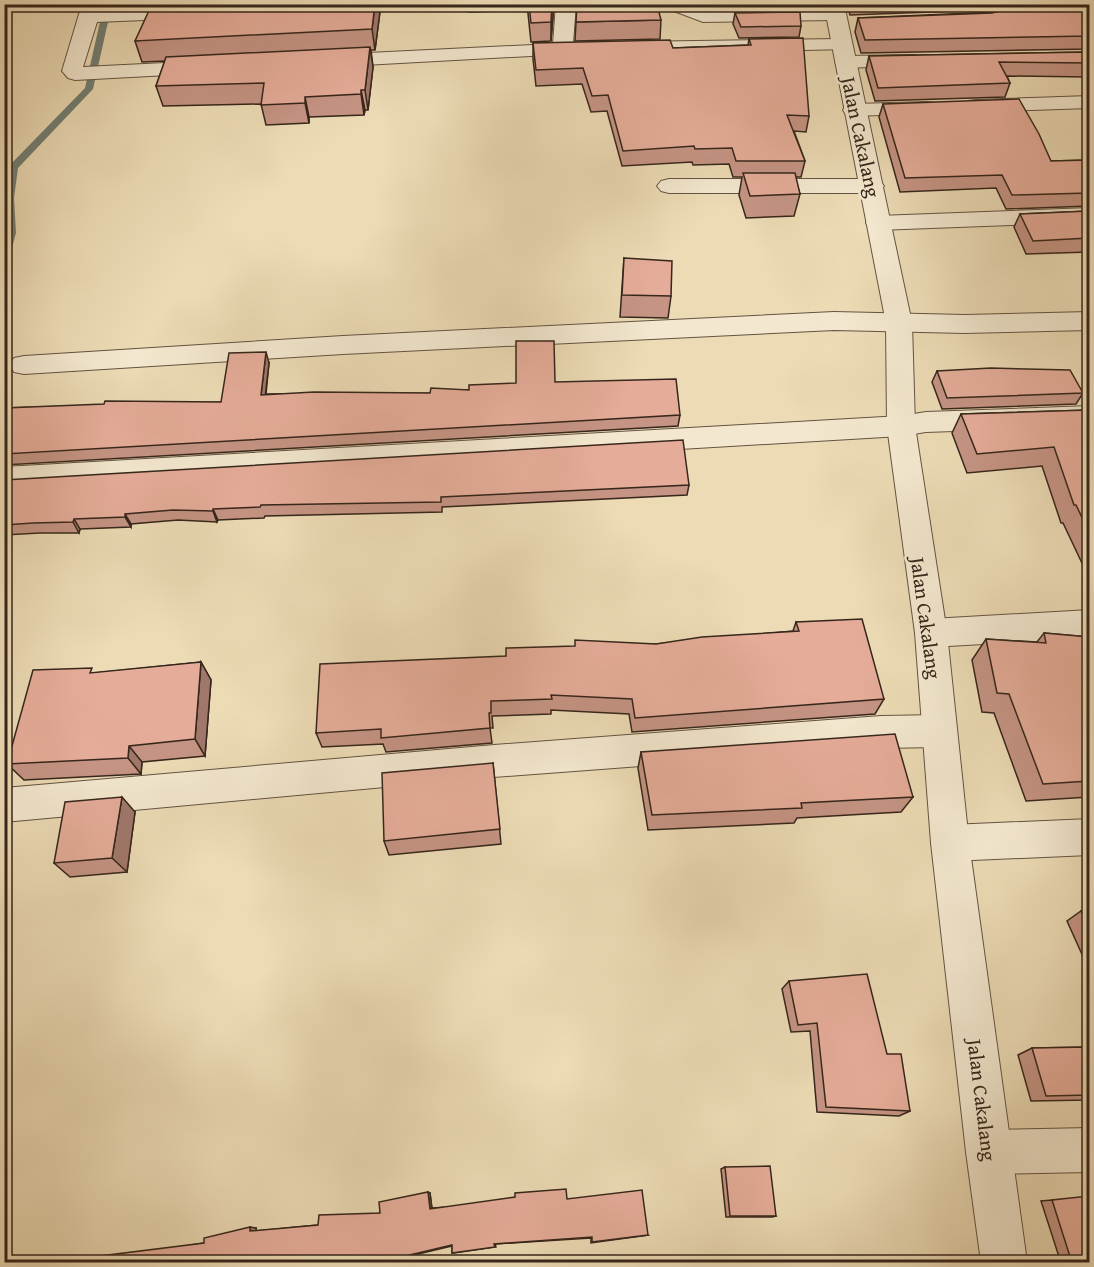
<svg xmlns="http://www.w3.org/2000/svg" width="1094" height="1267" viewBox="0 0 1094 1267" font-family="'Gentium Book Plus',serif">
<rect width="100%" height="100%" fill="#ecdbb5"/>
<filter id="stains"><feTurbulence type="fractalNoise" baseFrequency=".00333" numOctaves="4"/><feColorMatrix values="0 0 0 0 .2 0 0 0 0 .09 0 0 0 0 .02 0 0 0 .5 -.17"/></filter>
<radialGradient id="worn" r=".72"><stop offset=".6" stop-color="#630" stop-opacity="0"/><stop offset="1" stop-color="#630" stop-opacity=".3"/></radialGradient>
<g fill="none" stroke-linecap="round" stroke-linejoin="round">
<polygon fill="#717f74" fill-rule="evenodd" points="104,4 112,4 93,89 18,168 14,198 16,233 9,258 4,261 4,196 8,167 85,88"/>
<g stroke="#645342" stroke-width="2">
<g id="minor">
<polygon points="82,4 102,4 100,10 192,6 199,8 202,12 199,16 192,18 97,22 83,67 206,61 213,63 216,67 213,71 206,73 75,80 68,78 62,71"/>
<polygon points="461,4 525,4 523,8 516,10 470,12 463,10"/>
<polygon points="556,4 576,4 573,43 585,45 588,49 585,53 327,67 320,65 317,61 320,57 327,55 553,44"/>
<polygon points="664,4 691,4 705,10 836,8 843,10 846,14 843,18 836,20 703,22 666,8"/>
<polygon points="841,39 848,41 851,45 848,49 629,54 622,52 619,48 622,44 629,42"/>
<polygon points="914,55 921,57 924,61 921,65 845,68 838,66 835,62 838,58 845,56"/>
<polygon points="1090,96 1090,108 976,112 968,111 965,106 968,101 976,100"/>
<polygon points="927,102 935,103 938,108 935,113 854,116 846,115 843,110 846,105 854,104"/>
<polygon points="669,179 872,179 880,181 884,186 880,191 872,193 669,193 661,191 657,186 661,181"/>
<polygon points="1090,208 1090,222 878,230 869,228 866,223 869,218 878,216"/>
<polygon points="834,312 965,315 1090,312 1090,330 965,333 834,330 343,354 24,374 14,372 10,365 14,358 24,356 343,336"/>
<polygon points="1090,406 1090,426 926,432 901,436 4,489 4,467 901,416 926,412"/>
<polygon points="1090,610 1090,638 931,647 919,643 915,633 919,623 931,619"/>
<polygon points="939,715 951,720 957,731 951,742 939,747 881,748 494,777 4,822 4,788 494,745 881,716"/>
<polygon points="1090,819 1090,855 950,861 937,856 931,843 937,830 950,825"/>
<polygon points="1090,1128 1090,1172 988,1174 972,1168 966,1152 972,1136 988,1130"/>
</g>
</g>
<g stroke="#645342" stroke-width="2">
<polygon id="tertiary" points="824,4 844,4 912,323 915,426 947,633 969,843 1027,1262 981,1262 966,1152 931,843 915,633 887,426 886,323"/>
</g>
<use href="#minor" fill="#f3e8cf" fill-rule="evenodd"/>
<use href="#tertiary" fill="#f3e8cf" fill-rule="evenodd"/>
</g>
<g fill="#c59484" stroke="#36261b" stroke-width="1.5">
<polygon points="381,4 375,50 371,50 373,67 368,110 365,110 364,115 309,117 309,123 266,125 261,104 163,106 156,86 165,61 142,62 135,41"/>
<polygon points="527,4 554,4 551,41 531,42"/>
<polygon points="725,4 797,4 797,6 727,7"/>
<polygon points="847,4 1089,4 1089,49 861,53 855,32 858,18 995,12 987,10 850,15"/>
<polygon points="735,13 801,26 799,37 739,38 733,24"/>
<polygon points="661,20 660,39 575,41 576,22"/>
<polygon points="749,39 809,116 806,132 794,131 805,161 801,177 795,177 800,194 794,216 746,218 739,195 742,177 733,177 729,164 693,165 692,162 622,166 607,111 591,112 582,84 536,86 533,59 533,43 673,48 748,45"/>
<polygon points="1089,52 1089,77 1007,76 1010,83 1005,97 875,101 866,70 869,56"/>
<polygon points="883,104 1051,161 1089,160 1089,206 1006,209 996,188 900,192 879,117"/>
<polygon points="1089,211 1089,252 1026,254 1014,227 1020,214"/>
<polygon points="624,258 671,296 668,318 620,317"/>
<polygon points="269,363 266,394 430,393 555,382 680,415 678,426 4,465 4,408 221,402"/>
<polygon points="937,371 1083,393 1076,404 942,409 932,382"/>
<polygon points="1089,410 1089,578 1063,523 1061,523 1042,466 967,473 952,433 961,414"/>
<polygon points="4,480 689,485 687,495 442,507 442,512 265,516 264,518 218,520 217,522 178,520 131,524 131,527 80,529 79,533 40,533 4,535"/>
<polygon points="796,622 884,699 875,714 632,732 629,714 551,710 551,714 492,716 493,728 490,728 492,743 386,752 383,744 322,747 316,733 506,656 656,644 793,631"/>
<polygon points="1044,633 1089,637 1089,797 1026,801 994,713 982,712 972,660 986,639 1037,642"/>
<polygon points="201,662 211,680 205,756 142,762 141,774 24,780 7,764 95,673"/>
<polygon points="641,752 913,797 901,812 797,818 794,823 648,830 638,768"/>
<polygon points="493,763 501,844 389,855 384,841"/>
<polygon points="135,812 127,872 70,877 54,863"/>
<polygon points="1089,910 1089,970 1067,921 1081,911"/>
<polygon points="789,981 887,1054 910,1111 899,1116 817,1112 810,1031 791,1032 782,989"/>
<polygon points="1089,1047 1089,1100 1031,1101 1018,1055 1032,1048"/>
<polygon points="725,1167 776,1216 772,1217 726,1217 721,1169"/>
<polygon points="430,1193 432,1208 567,1199 648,1235 591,1243 591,1238 495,1244 496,1247 454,1253 452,1253 452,1246 380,1263 75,1263 204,1243 256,1228 256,1231 318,1225 380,1213"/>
<polygon points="1052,1200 1089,1263 1061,1263 1041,1201"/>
</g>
<g fill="#a0786b" stroke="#36261b" stroke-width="1.5">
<polygon points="375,4 381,4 375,50 372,29"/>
<polygon points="552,4 554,4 551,41 551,22"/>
<polygon points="370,47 373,67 368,110 365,90"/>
<polygon points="361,90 365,110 364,115 361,94"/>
<polygon points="305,97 309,117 309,123 305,103"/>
<polygon points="266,352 269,363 264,406 261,395"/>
<polygon points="213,509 218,520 217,522 213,511"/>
<polygon points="125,514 131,524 131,527 125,517"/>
<polygon points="74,519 80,529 79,533 73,522"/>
<polygon points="201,662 211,680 205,756 195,739"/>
<polygon points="129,746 142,762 141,774 128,758"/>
<polygon points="122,797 135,812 127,872 112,858"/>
<polygon points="428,1192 430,1193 432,1210 430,1209"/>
<polygon points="250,1227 256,1228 256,1232 250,1231"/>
</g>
<g fill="#e5ac99" stroke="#36261b" stroke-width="1.5">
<polygon points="152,4 375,4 372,29 135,41"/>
<polygon points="529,4 552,4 551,22 531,23"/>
<polygon points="577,4 657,4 661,20 576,22"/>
<polygon points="1004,4 1089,4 1089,36 865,40 858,18 992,13 999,11"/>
<polygon points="800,12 801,26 741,27 735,13"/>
<polygon points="803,38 809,116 787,115 805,161 736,161 732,148 695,149 694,146 623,151 608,95 592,96 583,68 536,70 533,43 670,40 673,48 751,45 749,39"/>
<polygon points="370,47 365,90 361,90 361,94 305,97 305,103 261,105 264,83 156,86 166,57"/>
<polygon points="1089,52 1089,63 999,62 1010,83 878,88 869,56"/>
<polygon points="1019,99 1039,134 1051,161 1089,160 1089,193 1012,195 1002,175 905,178 883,104"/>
<polygon points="743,173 795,173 800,194 750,196"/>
<polygon points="1089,211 1089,238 1033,241 1020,214"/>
<polygon points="624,258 672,261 671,296 622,295"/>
<polygon points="516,341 554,341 555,382 676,379 680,415 4,454 4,408 104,404 105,401 221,402 229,353 266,352 261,395 314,392 430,393 431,388 469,390 469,385 516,383"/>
<polygon points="991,368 1070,370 1083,393 947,398 937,371"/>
<polygon points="1089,410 1089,532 1076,505 1074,505 1054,447 977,454 961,414"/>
<polygon points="683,440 689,485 441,497 441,502 261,505 260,507 213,509 213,511 173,510 125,514 125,517 74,519 73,522 33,523 4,525 4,480"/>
<polygon points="862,619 884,699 635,718 632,699 551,695 552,699 491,701 491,713 489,713 490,728 381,738 381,729 316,733 320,664 506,656 506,648 575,646 575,640 656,644 702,637 799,631 796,622"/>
<polygon points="1044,633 1089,637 1089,781 1043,784 1009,694 997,693 986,639 1046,643"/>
<polygon points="201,662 195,739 129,746 128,758 7,764 33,670 92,668 90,673"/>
<polygon points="895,734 913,797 801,803 802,808 652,815 641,752"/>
<polygon points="493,763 500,829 384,841 382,773"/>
<polygon points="122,797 112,858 54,863 65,802"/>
<polygon points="1089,910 1089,929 1081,911"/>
<polygon points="867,974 887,1054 901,1054 910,1111 826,1107 817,1023 798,1025 789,981"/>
<polygon points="1089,1047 1089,1095 1046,1096 1032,1048"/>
<polygon points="770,1166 776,1216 730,1216 725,1167"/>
<polygon points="566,1189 567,1199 642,1190 648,1235 592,1242 592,1237 494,1244 495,1247 452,1253 452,1245 376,1263 75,1263 76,1259 204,1243 204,1238 250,1227 250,1231 318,1225 319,1215 380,1213 379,1202 428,1192 430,1209 515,1197 515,1193"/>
<polygon points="1089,1196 1089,1263 1072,1263 1052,1200"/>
</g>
<g text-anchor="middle" stroke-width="5" stroke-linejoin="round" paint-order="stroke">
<g font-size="20" fill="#36261b" stroke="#f3e8cf">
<text transform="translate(861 137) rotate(78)" y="7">Jalan Cakalang</text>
<text transform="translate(926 618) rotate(82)" y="7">Jalan Cakalang</text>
<text transform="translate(982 1100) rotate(83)" y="7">Jalan Cakalang</text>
</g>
</g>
<rect width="1094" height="1267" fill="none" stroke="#ecdbb5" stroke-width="24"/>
<rect x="6" y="6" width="1082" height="1255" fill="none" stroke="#36261b" stroke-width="3"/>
<rect x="12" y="12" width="1070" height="1243" fill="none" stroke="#36261b" stroke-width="1.5"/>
<rect width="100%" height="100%" filter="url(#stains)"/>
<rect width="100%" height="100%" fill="url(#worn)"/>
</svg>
